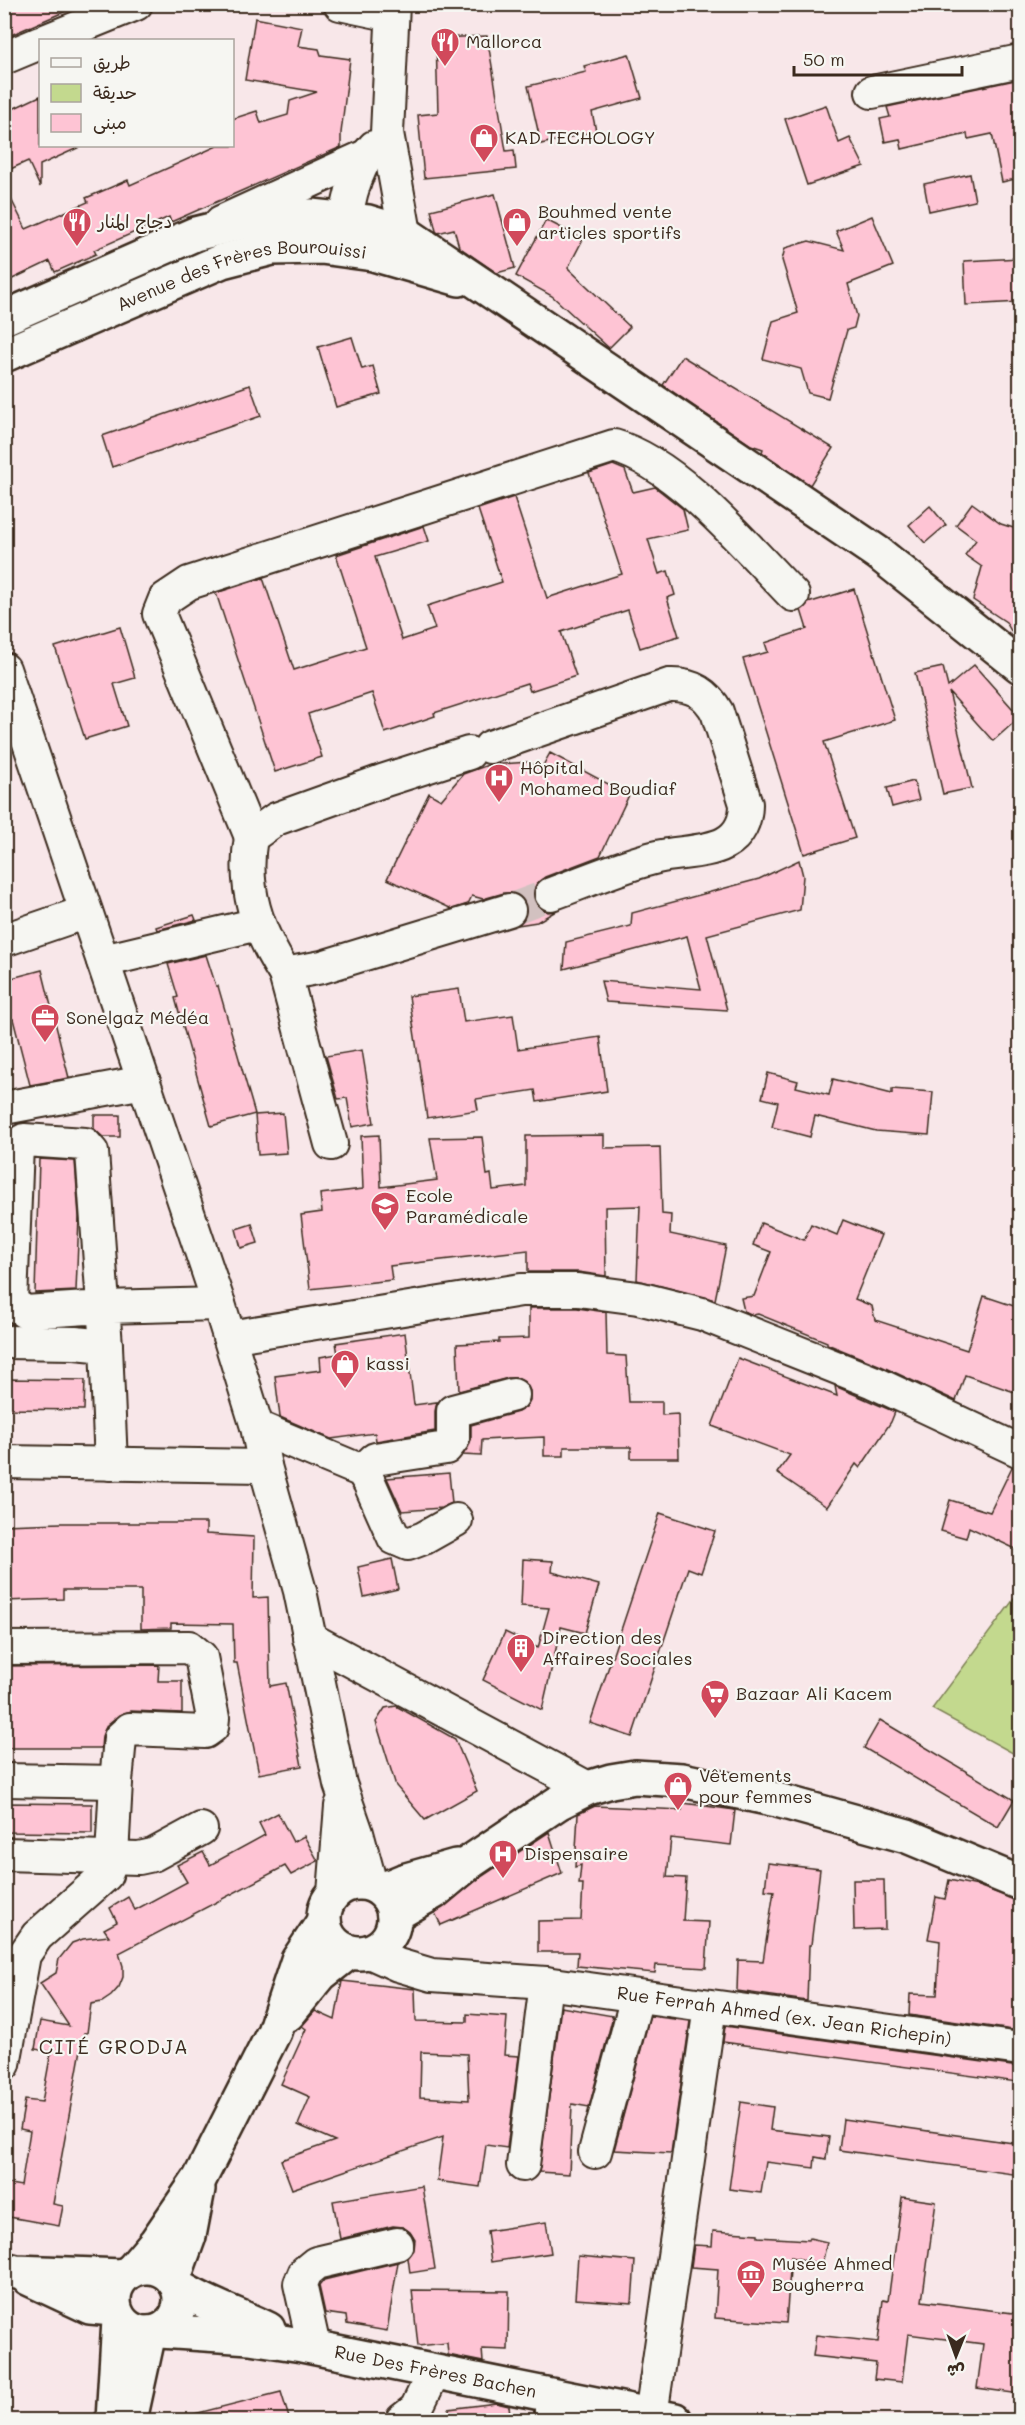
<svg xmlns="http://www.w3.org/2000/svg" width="1025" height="2425" viewBox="0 0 1025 2425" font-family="Mali,'Playpen Sans Arabic',sans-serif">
<rect width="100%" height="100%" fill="#f8e7e9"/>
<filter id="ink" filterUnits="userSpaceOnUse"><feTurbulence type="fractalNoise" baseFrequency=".0167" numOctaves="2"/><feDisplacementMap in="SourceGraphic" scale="12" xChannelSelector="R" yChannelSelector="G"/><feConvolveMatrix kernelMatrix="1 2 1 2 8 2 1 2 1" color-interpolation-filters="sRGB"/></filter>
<g filter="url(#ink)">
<polygon fill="#c3d98e" stroke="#7f8256" stroke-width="1.5" points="1020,1591 1020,1757 932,1709"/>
<g fill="#fec4d4" stroke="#3b2a1e" stroke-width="1.5" fill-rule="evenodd">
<polygon points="4,4 82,4 4,38"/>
<polygon points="255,18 302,27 298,46 319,49 321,55 350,59 341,133 341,147 171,222 169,217 94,250 96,254 55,272 50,261 4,283 4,185 26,229 88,202 86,198 128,180 130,185 217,146 232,146 232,119 257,111 261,123 288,115 290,101 317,92 245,80"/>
<polygon points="487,36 506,151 514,150 516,169 424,178 418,115 438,113 436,38"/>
<polygon points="629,54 642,98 592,112 596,131 541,144 528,86 586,72 584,66"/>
<polygon points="1020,79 1020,178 1002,182 992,134 968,139 967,134 902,149 900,139 885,142 880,119 890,117 887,107"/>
<polygon points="40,96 40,146 82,146 40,165 40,187 28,161 4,172 4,113"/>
<polygon points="826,105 839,143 850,138 864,166 807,185 785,119"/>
<polygon points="970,174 975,201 929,211 924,184"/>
<polygon points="495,194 515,268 497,273 459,247 454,229 438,233 436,231 431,210"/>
<polygon points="872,216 893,266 848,284 857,316 854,328 847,330 828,398 808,393 801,369 763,359 773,321 798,313 782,260 785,248 809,241 844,250 836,231"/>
<polygon points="546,220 583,239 568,268 630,327 609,348 552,296 516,276"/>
<polygon points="1020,258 1020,302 966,305 964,261"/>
<polygon points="352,337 362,369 373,366 381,394 336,407 318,347"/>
<polygon points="682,356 833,448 810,485 762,452 763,449 751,445 663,385"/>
<polygon points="250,385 261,416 112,467 102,436"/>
<polygon points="613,465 625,470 633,492 655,487 683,509 688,530 648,539 659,574 668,571 675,595 667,598 679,636 640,648 628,610 561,632 576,676 530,691 527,683 434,713 435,716 385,733 372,693 308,714 322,757 275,772 216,593 263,578 294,670 366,647 336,555 424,526 429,541 375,557 402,640 435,629 427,606 502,582 478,509 514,497 547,598 622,574 589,473"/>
<polygon points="972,503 1001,524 1020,530 1020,642 1015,638 1006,622 973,600 982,567 965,555 976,540 956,525"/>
<polygon points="930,506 946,525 925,543 909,525"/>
<polygon points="854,589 895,720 824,742 855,838 804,854 743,659 768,652 765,643 807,629 801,610 808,603"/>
<polygon points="120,627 135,678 114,684 127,726 85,739 55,647"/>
<polygon points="974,665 1020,717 993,741 949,692 972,788 943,794 915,673 943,667 948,687"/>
<polygon points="550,753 629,795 600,856 545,877 537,883 533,891 534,901 540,908 548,912 556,911 537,922 518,925 526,915 526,905 522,897 514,893 504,893 483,899 472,896 468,904 452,909 387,879 429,793 441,800 463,774 488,765 529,762 541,769"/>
<polygon points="914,781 919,800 892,807 887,788"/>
<polygon points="799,860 803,876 800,910 707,935 727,1010 606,1002 601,981 701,989 687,936 564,969 566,942 631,926 632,913 759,879"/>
<polygon points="194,915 196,920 157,930 156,927"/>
<polygon points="206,955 216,986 218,986 255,1114 211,1126 175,998 178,997 168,964"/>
<polygon points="42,970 69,1078 30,1085 13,1019 4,1021 4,980"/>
<polygon points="459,989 464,1022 513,1015 518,1049 600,1037 607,1091 537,1102 535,1090 476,1099 478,1110 427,1118 409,996"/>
<polygon points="362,1050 374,1123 352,1127 347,1098 338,1099 326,1056"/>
<polygon points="768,1073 798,1081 796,1087 829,1095 833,1079 892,1094 892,1089 933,1092 929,1135 876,1131 815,1116 810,1137 772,1127 778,1102 762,1098"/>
<polygon points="283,1113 287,1153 258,1155 255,1115"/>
<polygon points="94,1115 120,1115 120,1137 103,1137 94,1129"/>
<polygon points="379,1135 381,1187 437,1180 430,1138 482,1137 487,1175 491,1174 493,1190 526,1186 526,1136 604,1135 604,1148 660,1147 662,1214 671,1215 670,1234 726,1246 715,1300 637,1280 640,1206 605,1207 606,1276 578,1272 528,1272 528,1250 390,1266 392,1280 310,1289 301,1215 322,1212 320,1194 363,1189 361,1136"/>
<polygon points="39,1159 75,1161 79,1217 76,1291 35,1293"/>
<polygon points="843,1220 881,1235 855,1299 872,1306 875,1320 967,1350 984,1296 1020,1308 1020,1394 965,1375 956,1401 881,1366 827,1344 827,1342 758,1314 753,1315 744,1311 741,1298 754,1296 771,1252 753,1245 761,1223 804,1240 811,1224 837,1235"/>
<polygon points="252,1224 258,1243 241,1248 236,1229"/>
<polygon points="529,1308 577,1308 606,1312 607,1355 626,1356 629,1402 662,1402 662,1415 678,1414 679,1458 631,1458 631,1447 564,1447 564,1456 544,1456 544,1437 482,1440 481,1456 463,1455 471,1440 471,1425 518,1412 526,1407 530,1400 530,1391 525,1382 517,1378 508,1378 459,1391 457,1344 499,1342 499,1339 529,1338"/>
<polygon points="405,1333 414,1405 437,1402 435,1411 435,1431 376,1441 375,1433 331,1439 280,1417 275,1376 321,1370 320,1357 338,1354 336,1343"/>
<polygon points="738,1358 837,1396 835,1386 895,1412 891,1422 860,1468 856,1464 827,1507 777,1473 790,1455 712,1426"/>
<polygon points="4,1379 85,1380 84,1410 4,1409"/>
<polygon points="1012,1467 1020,1469 1020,1551 969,1527 966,1538 941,1531 950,1500 990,1512"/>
<polygon points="449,1473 452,1503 441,1508 402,1511 387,1478"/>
<polygon points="660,1513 715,1531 701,1573 688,1568 632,1737 590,1723"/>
<polygon points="61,1523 206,1523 206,1534 254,1537 253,1598 268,1597 270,1686 286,1683 302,1766 259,1774 237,1663 234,1663 233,1624 171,1623 171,1628 141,1629 141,1590 63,1590 63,1599 4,1601 4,1525"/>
<polygon points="392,1559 398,1589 364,1597 358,1567"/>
<polygon points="523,1559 553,1561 552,1572 599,1585 585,1633 561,1627 542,1710 483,1680 505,1632 538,1648 549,1608 521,1606"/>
<polygon points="159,1665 158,1681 182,1681 182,1713 131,1711 119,1715 107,1725 102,1736 101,1748 4,1748 4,1666"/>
<polygon points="396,1706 455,1739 477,1791 425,1820 396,1786 376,1722 385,1708"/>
<polygon points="880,1720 1014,1800 998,1827 864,1748"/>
<polygon points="4,1803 92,1804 92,1833 4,1832"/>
<polygon points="683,1803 735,1810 731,1845 671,1838 667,1877 686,1878 683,1921 709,1922 706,1968 656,1965 655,1973 577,1966 578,1952 538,1952 538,1921 581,1920 583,1884 579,1884 581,1865 575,1867 578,1814 595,1806 682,1810"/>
<polygon points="278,1813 293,1842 304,1836 318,1861 291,1875 285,1866 119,1953 123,1966 123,1977 119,1987 111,1996 102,2002 91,2004 87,2033 84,2033 53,2204 63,2206 59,2226 4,2216 4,2183 21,2186 30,2131 20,2129 25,2100 42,2102 51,2052 35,2049 40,2021 69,2026 40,1983 56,1973 59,1959 72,1943 83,1939 109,1936 104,1929 117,1922 110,1908 128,1897 135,1910 187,1882 177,1865 203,1852 210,1865 265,1835 259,1823"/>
<polygon points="549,1832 562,1873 441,1925 435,1913 481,1877"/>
<polygon points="768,1863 820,1869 811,1945 809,1945 807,2001 737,1991 738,1960 763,1961 774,1891 765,1890"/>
<polygon points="853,1880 884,1880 885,1929 854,1930"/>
<polygon points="949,1880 978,1886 1020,1901 1020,2031 909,2015 910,1994 937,1995 940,1941 928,1939 936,1897 945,1899"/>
<path d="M 342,1981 L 415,1989 L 416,2021 L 467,2022 L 467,2014 L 507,2017 L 504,2055 L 519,2056 L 507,2148 L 486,2145 L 480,2187 L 437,2181 L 443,2137 L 292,2189 L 281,2160 L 335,2141 L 298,2125 L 310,2097 L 281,2084 L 306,2029 L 302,2026 L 315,2011 L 335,2020 ZM 421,2052 L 467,2054 L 469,2100 L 420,2097 Z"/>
<polygon points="561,2007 613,2016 589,2107 572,2104 569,2174 539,2172"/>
<polygon points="650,2016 690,2021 671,2153 614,2150"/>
<polygon points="725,2026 1019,2067 1017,2082 723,2042"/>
<polygon points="741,2102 773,2107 770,2130 829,2137 826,2159 815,2157 814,2168 766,2162 761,2193 729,2189"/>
<polygon points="843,2119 1020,2144 1020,2175 839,2150"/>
<polygon points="422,2186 435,2269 410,2273 408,2258 414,2250 415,2240 410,2232 403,2227 393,2226 340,2239 333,2201"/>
<polygon points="902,2197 936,2202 922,2301 1020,2314 1020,2394 977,2388 983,2344 908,2334 902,2382 874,2379 876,2363 813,2356 816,2335 878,2342 883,2300 888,2301"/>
<polygon points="546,2222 551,2253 491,2262 487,2231"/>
<polygon points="713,2231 758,2234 758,2237 809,2240 810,2238 827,2242 822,2264 791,2257 786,2323 715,2318 718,2269 691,2267 694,2245 712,2246"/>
<polygon points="578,2256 635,2261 632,2303 575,2299"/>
<polygon points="398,2262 387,2331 347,2324 346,2316 325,2313 319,2286 324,2280"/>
<polygon points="412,2290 509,2291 508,2350 482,2349 483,2362 448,2355 447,2343 418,2346"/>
<polygon points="281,2392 290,2421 195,2421 194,2414"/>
<polygon points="496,2403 509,2406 511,2421 450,2421 449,2409"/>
</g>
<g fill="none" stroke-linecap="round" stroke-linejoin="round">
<polyline stroke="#d2c1c0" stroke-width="32" stroke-dasharray="32 16" stroke-linecap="butt" points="509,910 551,894"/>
<g stroke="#3b2a1e" stroke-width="36">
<g id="minor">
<polyline points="340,4 392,15"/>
<polyline points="393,4 387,133 405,233 399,257"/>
<polyline points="47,40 136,4"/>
<polyline points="4,58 40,43"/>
<polyline points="872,92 1020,61"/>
<polyline points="221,222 368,155"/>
<path d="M 343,244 C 346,212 352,172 374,147"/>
<polyline points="4,669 219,1304 257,1427 265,1466 300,1591 340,1784 357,1833 371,1885"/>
<path d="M 490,747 L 669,685 C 691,684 706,692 717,712 L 746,804 C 746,820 740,835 725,843 C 707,853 677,852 657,857 C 620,866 585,882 551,894"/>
<path d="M 469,753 L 382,781 L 276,819 L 251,837 C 242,889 257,930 285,974 L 322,967 L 509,910"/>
<path d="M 251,837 L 159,614 L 165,599 L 189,583 L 614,446 C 678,464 747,548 793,595"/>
<polyline points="4,940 86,912"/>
<polyline points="103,961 258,924"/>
<polyline points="285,974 331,1144"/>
<polyline points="4,1108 144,1082"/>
<polyline points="229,1337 521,1290 578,1290 638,1298 702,1314 873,1382 1020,1451"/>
<polyline points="4,1342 75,1343 106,1346 111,1464"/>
<polyline points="106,1346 92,1152 85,1144 24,1140 17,1145 11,1302 25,1312 103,1307 219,1304"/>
<polyline points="257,1427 362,1471 369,1482 394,1538 408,1544 424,1538 456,1520"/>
<polyline points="4,1462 265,1466"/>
<polyline points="362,1471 375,1459 446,1448 453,1439 453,1411 513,1395"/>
<polyline points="309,1638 588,1788"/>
<polyline points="4,1648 189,1647 201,1657 213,1718 212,1727 205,1732 130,1729 120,1738 116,1782 4,1780"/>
<polyline points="4,1854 139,1858 153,1855 201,1829"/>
<polyline points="334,1893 341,1806"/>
<path id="s1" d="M 369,1952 L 398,1965 L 432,1975 L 546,1983 L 1020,2049"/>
<polyline points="4,2064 24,1955 37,1936 106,1875 112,1856 116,1782"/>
<polyline points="595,2152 637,1997"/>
<polyline points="523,2165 546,1983"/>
<polyline points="314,2347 300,2284 305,2272 316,2263 397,2244"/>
<polyline points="402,2420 416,2409 434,2372"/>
<polyline points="551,2420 551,2396"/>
<polyline points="648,2420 651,2416 710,2007"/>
</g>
</g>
<g stroke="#3b2a1e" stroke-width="38">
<g id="major">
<polyline points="4,318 195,234 244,222 311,216 368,222 405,233 878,553 1020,666"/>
<path id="s2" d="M 4,355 L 222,261 L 272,248 L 321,247 L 373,254 L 459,279"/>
<circle cx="359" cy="1918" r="35"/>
<polyline points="381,1890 403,1881 456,1866"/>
<polyline points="394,1915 434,1892 470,1862 558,1803 588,1788 611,1781 635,1777 682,1780 777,1800 907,1836 1020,1883"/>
<polyline points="288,2014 321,1974 349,1952"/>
<circle cx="147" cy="2300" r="33"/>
<polyline points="4,2269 16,2272 123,2276"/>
<polyline points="133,2269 156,2242 200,2178 274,2032 298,1960 324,1921"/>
<polyline points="28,2278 90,2307 114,2309"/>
<polyline points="173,2280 189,2236 198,2189"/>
<path d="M 177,2286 C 206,2305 237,2314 268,2329"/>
<path id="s3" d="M 160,2331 L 250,2337 L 302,2345 L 675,2420"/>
<polyline points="113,2420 119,2320"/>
<polyline points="130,2420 149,2333"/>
</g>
</g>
<use href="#minor" stroke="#f6f6f2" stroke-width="32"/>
<use href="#major" stroke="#f6f6f2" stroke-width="33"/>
</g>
</g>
<defs>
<g id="restaurant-pin" transform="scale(1.5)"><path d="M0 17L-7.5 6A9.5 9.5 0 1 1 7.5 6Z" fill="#d1495b" stroke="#f6f6f2"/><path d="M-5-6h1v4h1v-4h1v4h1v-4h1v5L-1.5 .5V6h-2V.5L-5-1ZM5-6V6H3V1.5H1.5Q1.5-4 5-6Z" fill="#fff"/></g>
<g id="shop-pin" transform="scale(1.5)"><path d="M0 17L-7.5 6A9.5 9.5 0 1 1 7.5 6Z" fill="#d1495b" stroke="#f6f6f2"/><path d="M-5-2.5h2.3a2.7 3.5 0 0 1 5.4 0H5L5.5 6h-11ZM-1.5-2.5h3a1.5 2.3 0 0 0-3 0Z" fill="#fff"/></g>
<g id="hospital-pin" transform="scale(1.5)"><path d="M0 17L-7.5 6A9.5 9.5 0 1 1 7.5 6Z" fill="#d1495b" stroke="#f6f6f2"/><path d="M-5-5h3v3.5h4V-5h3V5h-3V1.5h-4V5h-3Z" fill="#fff"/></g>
<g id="office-pin" transform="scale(1.5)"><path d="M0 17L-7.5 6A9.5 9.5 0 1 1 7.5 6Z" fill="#d1495b" stroke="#f6f6f2"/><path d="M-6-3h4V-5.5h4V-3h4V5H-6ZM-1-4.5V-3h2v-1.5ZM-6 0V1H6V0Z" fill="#fff"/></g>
<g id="university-pin" transform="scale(1.5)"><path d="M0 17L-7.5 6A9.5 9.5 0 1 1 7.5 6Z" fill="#d1495b" stroke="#f6f6f2"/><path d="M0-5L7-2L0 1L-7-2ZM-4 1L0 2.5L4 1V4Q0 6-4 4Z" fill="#fff"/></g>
<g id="building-pin" transform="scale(1.5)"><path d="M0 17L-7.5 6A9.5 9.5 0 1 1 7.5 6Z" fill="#d1495b" stroke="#f6f6f2"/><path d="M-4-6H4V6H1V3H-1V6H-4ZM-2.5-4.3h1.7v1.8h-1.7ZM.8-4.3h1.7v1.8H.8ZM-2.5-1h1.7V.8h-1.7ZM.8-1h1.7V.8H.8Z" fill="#fff"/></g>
<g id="supermarket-pin" transform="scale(1.5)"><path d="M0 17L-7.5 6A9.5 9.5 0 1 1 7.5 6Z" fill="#d1495b" stroke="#f6f6f2"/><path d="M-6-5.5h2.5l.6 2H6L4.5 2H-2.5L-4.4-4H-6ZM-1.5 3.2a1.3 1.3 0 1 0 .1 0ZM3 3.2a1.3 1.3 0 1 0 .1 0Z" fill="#fff"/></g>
<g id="museum-pin" transform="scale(1.5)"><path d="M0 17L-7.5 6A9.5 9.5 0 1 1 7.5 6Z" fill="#d1495b" stroke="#f6f6f2"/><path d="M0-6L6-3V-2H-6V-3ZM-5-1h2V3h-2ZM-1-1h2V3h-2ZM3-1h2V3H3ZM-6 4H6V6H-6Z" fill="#fff"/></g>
</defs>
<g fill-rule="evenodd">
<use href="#restaurant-pin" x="445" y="42"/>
<use href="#shop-pin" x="484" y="138"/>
<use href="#restaurant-pin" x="77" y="222"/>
<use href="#shop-pin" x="517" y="222"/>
<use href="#hospital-pin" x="499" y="778"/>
<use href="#office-pin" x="45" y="1018"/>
<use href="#university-pin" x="385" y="1206"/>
<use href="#shop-pin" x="345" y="1364"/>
<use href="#building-pin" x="521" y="1648"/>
<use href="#supermarket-pin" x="715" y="1694"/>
<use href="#shop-pin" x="678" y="1786"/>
<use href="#hospital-pin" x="503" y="1854"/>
<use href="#museum-pin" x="751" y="2274"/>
</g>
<g text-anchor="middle" stroke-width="4.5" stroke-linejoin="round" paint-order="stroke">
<g font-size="18" fill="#3b2a1e" stroke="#f6f6f2" text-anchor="start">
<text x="466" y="48">Mallorca</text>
<text x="505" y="144">KAD TECHOLOGY</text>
<text x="538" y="218">Bouhmed vente<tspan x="538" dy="21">articles sportifs</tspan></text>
<text x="98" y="228">دجاج المنار</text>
<text x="520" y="774">Hôpital<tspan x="520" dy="21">Mohamed Boudiaf</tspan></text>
<text x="66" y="1024">Sonelgaz Médéa</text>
<text x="406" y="1202">Ecole<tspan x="406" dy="21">Paramédicale</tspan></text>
<text x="366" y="1370">kassi</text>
<text x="542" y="1644">Direction des<tspan x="542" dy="21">Affaires Sociales</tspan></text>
<text x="736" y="1700">Bazaar Ali Kacem</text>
<text x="699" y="1782">Vêtements<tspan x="699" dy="21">pour femmes</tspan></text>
<text x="524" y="1860">Dispensaire</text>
<text x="772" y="2270">Musée Ahmed<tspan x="772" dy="21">Bougherra</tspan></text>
</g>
<g font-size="18" fill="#3b2a1e" stroke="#f6f6f2">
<text dy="6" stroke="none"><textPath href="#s2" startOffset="254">Avenue des Frères Bourouissi</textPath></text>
<text dy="6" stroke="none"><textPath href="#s1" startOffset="422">Rue Ferrah Ahmed (ex. Jean Richepin)</textPath></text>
<text dy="6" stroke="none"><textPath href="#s3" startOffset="279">Rue Des Frères Bachen</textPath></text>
</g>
<g font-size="20" letter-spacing="1.5" fill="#3b2a1e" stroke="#f6f6f2">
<text x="114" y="2054">CITÉ GRODJA</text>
</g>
</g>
<rect width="1025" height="2425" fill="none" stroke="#f6f6f2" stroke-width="24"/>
<rect x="12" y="12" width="1001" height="2401" fill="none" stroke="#3b2a1e" stroke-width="2" filter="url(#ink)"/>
<rect x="39" y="39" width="195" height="108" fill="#f6f6f2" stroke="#aba49d" stroke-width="1.5"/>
<rect x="51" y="58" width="30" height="9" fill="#f6f6f2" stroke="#aba49d" stroke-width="1.5"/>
<text x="93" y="69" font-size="18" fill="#3b2a1e">طريق</text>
<rect x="51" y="84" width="30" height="18" fill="#c3d98e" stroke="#aba49d" stroke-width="1.5"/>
<text x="93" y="99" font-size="18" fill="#3b2a1e">حديقة</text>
<rect x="51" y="114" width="30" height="18" fill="#fec4d4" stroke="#aba49d" stroke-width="1.5"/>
<text x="93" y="129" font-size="18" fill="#3b2a1e">مبنى</text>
<g transform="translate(956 2356) rotate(181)" stroke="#f6f6f2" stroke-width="4.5" paint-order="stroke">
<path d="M0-4.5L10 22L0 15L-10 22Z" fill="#3b2a1e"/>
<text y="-9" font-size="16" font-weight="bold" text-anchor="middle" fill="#3b2a1e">ش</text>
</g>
<path d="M794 66v9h168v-9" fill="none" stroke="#3b2a1e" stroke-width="3"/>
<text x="803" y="66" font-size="18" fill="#3b2a1e" stroke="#f6f6f2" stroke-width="4.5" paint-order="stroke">50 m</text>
</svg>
